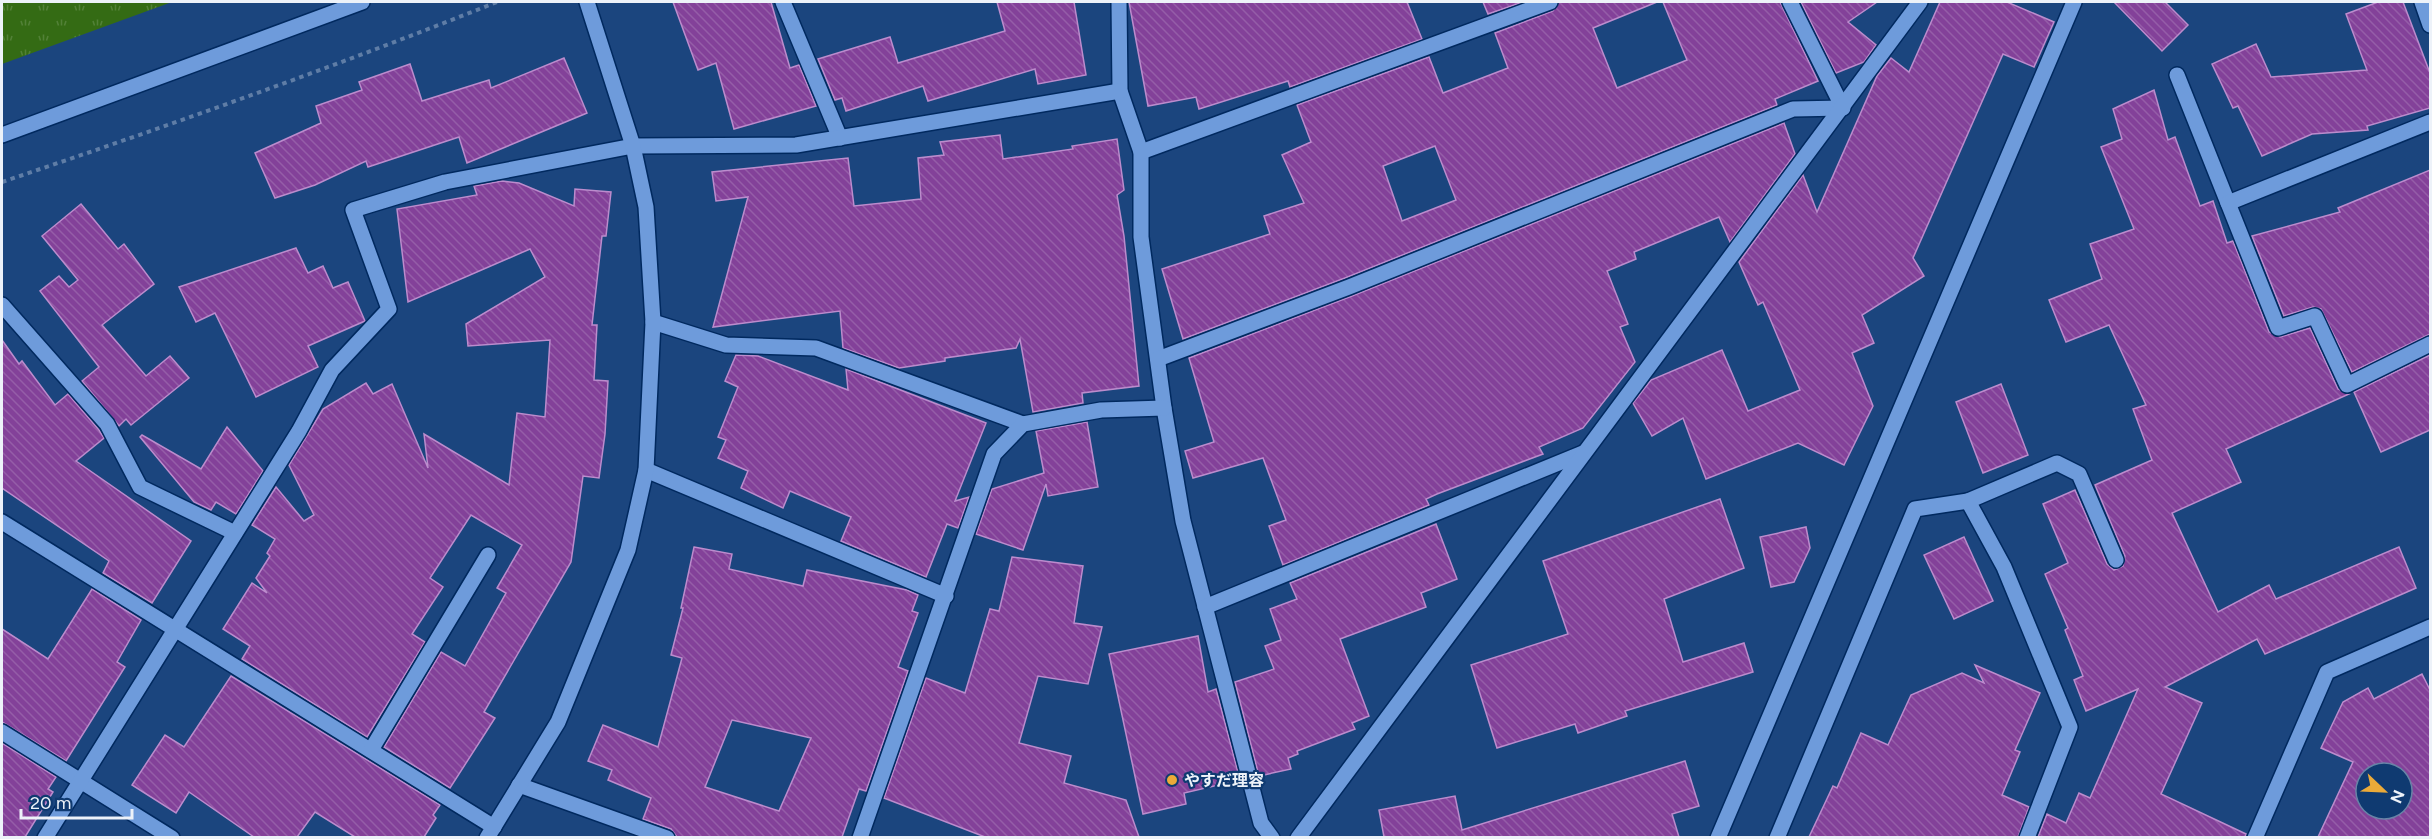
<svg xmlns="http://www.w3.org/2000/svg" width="2432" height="839" viewBox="0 0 2432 839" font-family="Figtree,'Noto Sans JP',sans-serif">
<defs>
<pattern id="grass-tufts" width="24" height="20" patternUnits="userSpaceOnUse" patternTransform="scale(1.5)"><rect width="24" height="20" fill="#346b14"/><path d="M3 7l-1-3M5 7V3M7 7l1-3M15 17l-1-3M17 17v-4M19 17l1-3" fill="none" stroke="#528137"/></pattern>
<pattern id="building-back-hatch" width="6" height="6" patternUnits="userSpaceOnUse" patternTransform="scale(1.5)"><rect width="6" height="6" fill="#834199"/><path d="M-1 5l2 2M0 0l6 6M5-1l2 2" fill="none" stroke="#955da8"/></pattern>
</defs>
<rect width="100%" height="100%" fill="#1b457e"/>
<polygon fill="url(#grass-tufts)" points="2,2 172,2 2,64"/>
<g fill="url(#building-back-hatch)" stroke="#bc8ccd" stroke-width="1.5" fill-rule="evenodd">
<polygon points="673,2 771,2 790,68 799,65 816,106 734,129 716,63 698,70"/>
<polygon points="997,2 1074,2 1086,75 1038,84 1035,69 928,101 923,86 846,111 842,98 835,100 818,59 890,37 898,63 1005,31"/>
<polygon points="1129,2 1407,2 1422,39 1290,87 1288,81 1199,109 1196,97 1148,106"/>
<polygon points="1483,2 1523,2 1488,14"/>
<path d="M 1559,2 L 1657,2 L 1593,28 L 1617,88 L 1687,60 L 1663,2 L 1780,2 L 1818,81 L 1775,99 L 1777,105 L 1345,278 L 1183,339 L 1162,269 L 1270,234 L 1264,216 L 1304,203 L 1282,155 L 1311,142 L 1297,105 L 1429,57 L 1443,93 L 1508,68 L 1495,33 L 1553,11 ZM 1435,146 L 1456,200 L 1402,221 L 1383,166 Z"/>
<polygon points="1801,2 1877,2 1848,22 1876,45 1864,62 1836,73"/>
<polygon points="1940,2 2007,2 2054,22 2034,67 2003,54 1913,258 1924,276 1862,315 1874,343 1852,353 1873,406 1844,465 1798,443 1706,479 1683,418 1652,436 1633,403 1651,380 1722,350 1748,411 1800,390 1763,302 1758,305 1739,262 1803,175 1817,212 1877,76 1891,58 1909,72"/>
<polygon points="2114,2 2165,2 2188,25 2162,51"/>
<polygon points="2378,2 2403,2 2430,73 2430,108 2367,126 2368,130 2312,134 2262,156 2238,106 2233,108 2212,64 2256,44 2271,77 2367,70 2346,14"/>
<polygon points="564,58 587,113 467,163 459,137 368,167 366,161 315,185 275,198 255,153 321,123 316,106 362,90 359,82 410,64 422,101 489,80 491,88"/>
<polygon points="2154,90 2168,140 2175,137 2200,206 2213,201 2227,243 2233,241 2269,332 2280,337 2310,328 2338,389 2349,394 2226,449 2241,482 2172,513 2218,612 2269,585 2276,599 2399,547 2416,588 2265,654 2257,639 2165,687 2202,703 2161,794 2246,834 2245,837 2038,837 2047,814 2066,823 2079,793 2090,798 2138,689 2086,711 2074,680 2083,676 2065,630 2068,628 2045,574 2068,563 2043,504 2075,490 2107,564 2114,570 2123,566 2125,556 2095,485 2152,460 2133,409 2146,405 2109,325 2066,342 2049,300 2102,279 2090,244 2134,229 2101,147 2122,139 2113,109"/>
<polygon points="1784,123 1795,154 1730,242 1719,217 1634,252 1636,259 1607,271 1628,324 1620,327 1635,362 1583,428 1539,447 1543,454 1437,494 1426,499 1429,505 1283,565 1269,526 1286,520 1263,458 1193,478 1185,451 1214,442 1189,358 1352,296"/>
<polygon points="1000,135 1003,159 1073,149 1072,146 1117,139 1124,190 1117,195 1124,236 1139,386 1082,393 1083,403 1033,412 1020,339 1016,348 945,358 945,361 899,368 843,348 840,311 713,327 748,197 716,201 712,172 848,158 854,206 921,199 918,158 944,155 940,142"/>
<polygon points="2430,170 2430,334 2352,372 2321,309 2313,307 2284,316 2252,236 2340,212 2338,208"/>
<polygon points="502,181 519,183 574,206 575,189 611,192 606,236 602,236 592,325 597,325 594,380 608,381 605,434 599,478 583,476 571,562 484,712 495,718 450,788 384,747 441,652 465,666 506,593 497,588 522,545 471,515 430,578 443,587 412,634 425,642 367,737 242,659 250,646 223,629 252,583 267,593 256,578 270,556 267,553 275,539 252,525 276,487 304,521 314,515 289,465 323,409 366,383 373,394 392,384 428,468 424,434 509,485 517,413 545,417 550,340 468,346 466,324 545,277 530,249 408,302 397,209 477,195 474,186"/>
<polygon points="81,204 118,249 124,244 154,284 102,325 146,376 170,356 189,378 131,425 126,419 119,426 82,381 99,367 40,291 59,276 69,287 78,280 42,236"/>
<polygon points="296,248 308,273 323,266 333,288 348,282 365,321 308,346 318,367 256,397 215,313 196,322 179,287"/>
<polygon points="2,340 19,364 22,361 55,405 68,394 99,430 104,438 76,461 191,541 152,603 103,573 109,561 2,488"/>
<polygon points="736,355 758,356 848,390 846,369 986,423 955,501 969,497 958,528 947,524 926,577 841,541 851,517 790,491 783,508 741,488 748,471 718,458 726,440 718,437 738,387 725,381"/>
<polygon points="2430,355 2430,430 2381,452 2354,392"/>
<polygon points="2001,384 2028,455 1983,473 1956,402"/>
<polygon points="1087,422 1098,487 1048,496 1046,484 1023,550 976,534 992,489 1044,473 1036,431"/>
<polygon points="227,427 263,471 236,514 216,502 211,510 194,502 140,437 142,435 201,469"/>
<polygon points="1720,499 1744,568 1664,599 1683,662 1744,643 1753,672 1625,711 1627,716 1578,733 1575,724 1497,748 1471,665 1568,634 1543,561"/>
<polygon points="1436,524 1457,579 1421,593 1426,607 1340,639 1369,716 1352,723 1355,729 1297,751 1298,754 1288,758 1291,769 1259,776 1235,682 1274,669 1265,646 1281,640 1270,609 1297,599 1290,583"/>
<polygon points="1806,527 1810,548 1794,582 1771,587 1760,537"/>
<polygon points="1964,537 1993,601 1954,619 1924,555"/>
<path d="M 694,547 L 732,554 L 729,569 L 803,586 L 807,570 L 907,590 L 918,595 L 912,611 L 918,613 L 898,667 L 908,671 L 866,791 L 859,789 L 842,837 L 677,837 L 671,829 L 643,819 L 651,798 L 608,780 L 612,770 L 588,761 L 603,725 L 658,747 L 682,658 L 671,655 L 683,608 L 681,608 ZM 732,720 L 811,738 L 779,811 L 705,787 Z"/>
<polygon points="1012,557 1083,566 1074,623 1102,627 1088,684 1038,676 1019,743 1071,756 1064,783 1126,800 1139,837 985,837 884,798 926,678 965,693 990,609 999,611"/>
<polygon points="92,589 141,620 117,662 125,667 66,761 2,722 2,629 48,659"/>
<polygon points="1198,636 1208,692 1216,689 1240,780 1184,793 1186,804 1143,814 1109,654"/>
<polygon points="1975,665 2040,693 2015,750 2020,752 2002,795 2029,807 2018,837 1809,837 1833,786 1837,788 1861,733 1888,745 1911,695 1962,673 1984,683"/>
<path d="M 2422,674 L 2430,690 L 2430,837 L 2318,837 L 2353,762 L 2321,748 L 2343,702 L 2368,688 L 2374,699 ZM 2366,773 L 2402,773 L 2402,809 L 2366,809 Z"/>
<polygon points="231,676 440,805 433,815 436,818 424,837 355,837 315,812 297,837 254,837 189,792 176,813 132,785 165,735 184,747"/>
<polygon points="2,743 56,777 48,789 53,792 25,837 2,837"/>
<polygon points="1685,761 1699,806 1672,814 1679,837 1384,837 1379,810 1455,796 1462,830"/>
</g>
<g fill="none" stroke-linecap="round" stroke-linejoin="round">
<g stroke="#00295f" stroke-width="18">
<g id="minor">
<polyline points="783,2 840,138"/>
<polyline points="1119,2 1120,91 1141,152 1141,237 1164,408 1183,521 1261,823 1272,838"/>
<polyline points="2422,2 2430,25"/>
<polyline points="2177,75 2228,203"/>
<polyline points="2430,122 2228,203 2278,328 2315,316 2347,385 2430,344"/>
<polyline points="1141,152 1550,2"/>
<polyline points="2,305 107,424 140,487 235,533"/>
<polyline points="653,322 726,345 816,348 1023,424"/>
<polyline points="1158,359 1349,287 1793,109 1843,108 1790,2"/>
<polyline points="646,470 946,596"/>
<polyline points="2,522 494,827"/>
<polyline points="1205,607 1583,453"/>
<polyline points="2,732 172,838"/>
<polyline points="371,750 488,555"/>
<polyline points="519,785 667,838"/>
<polyline points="45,838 299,431 332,370 389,309 353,210 445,182 633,146 796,145 1120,91"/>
<polyline points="860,838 994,454 1023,424 1101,410 1164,408"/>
<polyline points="1298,838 1920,2"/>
<polyline points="1777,838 1915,509 1968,501"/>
<polyline points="2027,838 2070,727 2004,567 1968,501 2057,463 2079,474 2116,560"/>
<polyline points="2255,838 2327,672 2430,627"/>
</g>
</g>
<g stroke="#00295f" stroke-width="18">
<g id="tertiary">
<polyline points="2,135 362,2"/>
<polyline points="487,838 558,722 628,550 646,470 653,322 646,207 633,146 587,2"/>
<polyline points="1718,838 2074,2"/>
</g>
</g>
<path stroke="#5f7da6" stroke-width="4" stroke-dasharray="4.5 4.5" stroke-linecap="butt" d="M 2,182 C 168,126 334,67 497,2"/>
<use href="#minor" stroke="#6e9bdb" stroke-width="15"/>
<use href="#tertiary" stroke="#6e9bdb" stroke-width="15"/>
</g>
<circle fill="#ebaa39" stroke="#0f3a71" stroke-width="2" cx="1172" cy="780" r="6"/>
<g text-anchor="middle" stroke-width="4.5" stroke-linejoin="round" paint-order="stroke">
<g font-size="16" font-weight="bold" fill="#edf2f9" stroke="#0f3a71" text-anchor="start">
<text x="1184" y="786">やすだ理容</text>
</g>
</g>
<rect width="2432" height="839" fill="none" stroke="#edf2f9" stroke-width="6"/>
<g transform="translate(2384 791) rotate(113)"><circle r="28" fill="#0f3a71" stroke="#6884a7" stroke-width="1.5"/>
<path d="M0-4.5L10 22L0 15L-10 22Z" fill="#ebaa39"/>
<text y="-9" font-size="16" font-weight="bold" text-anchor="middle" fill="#edf2f9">N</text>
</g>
<path d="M21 809v9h111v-9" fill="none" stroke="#edf2f9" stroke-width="3"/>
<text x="30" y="809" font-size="18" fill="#edf2f9" stroke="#0f3a71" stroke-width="4.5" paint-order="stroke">20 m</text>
</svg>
